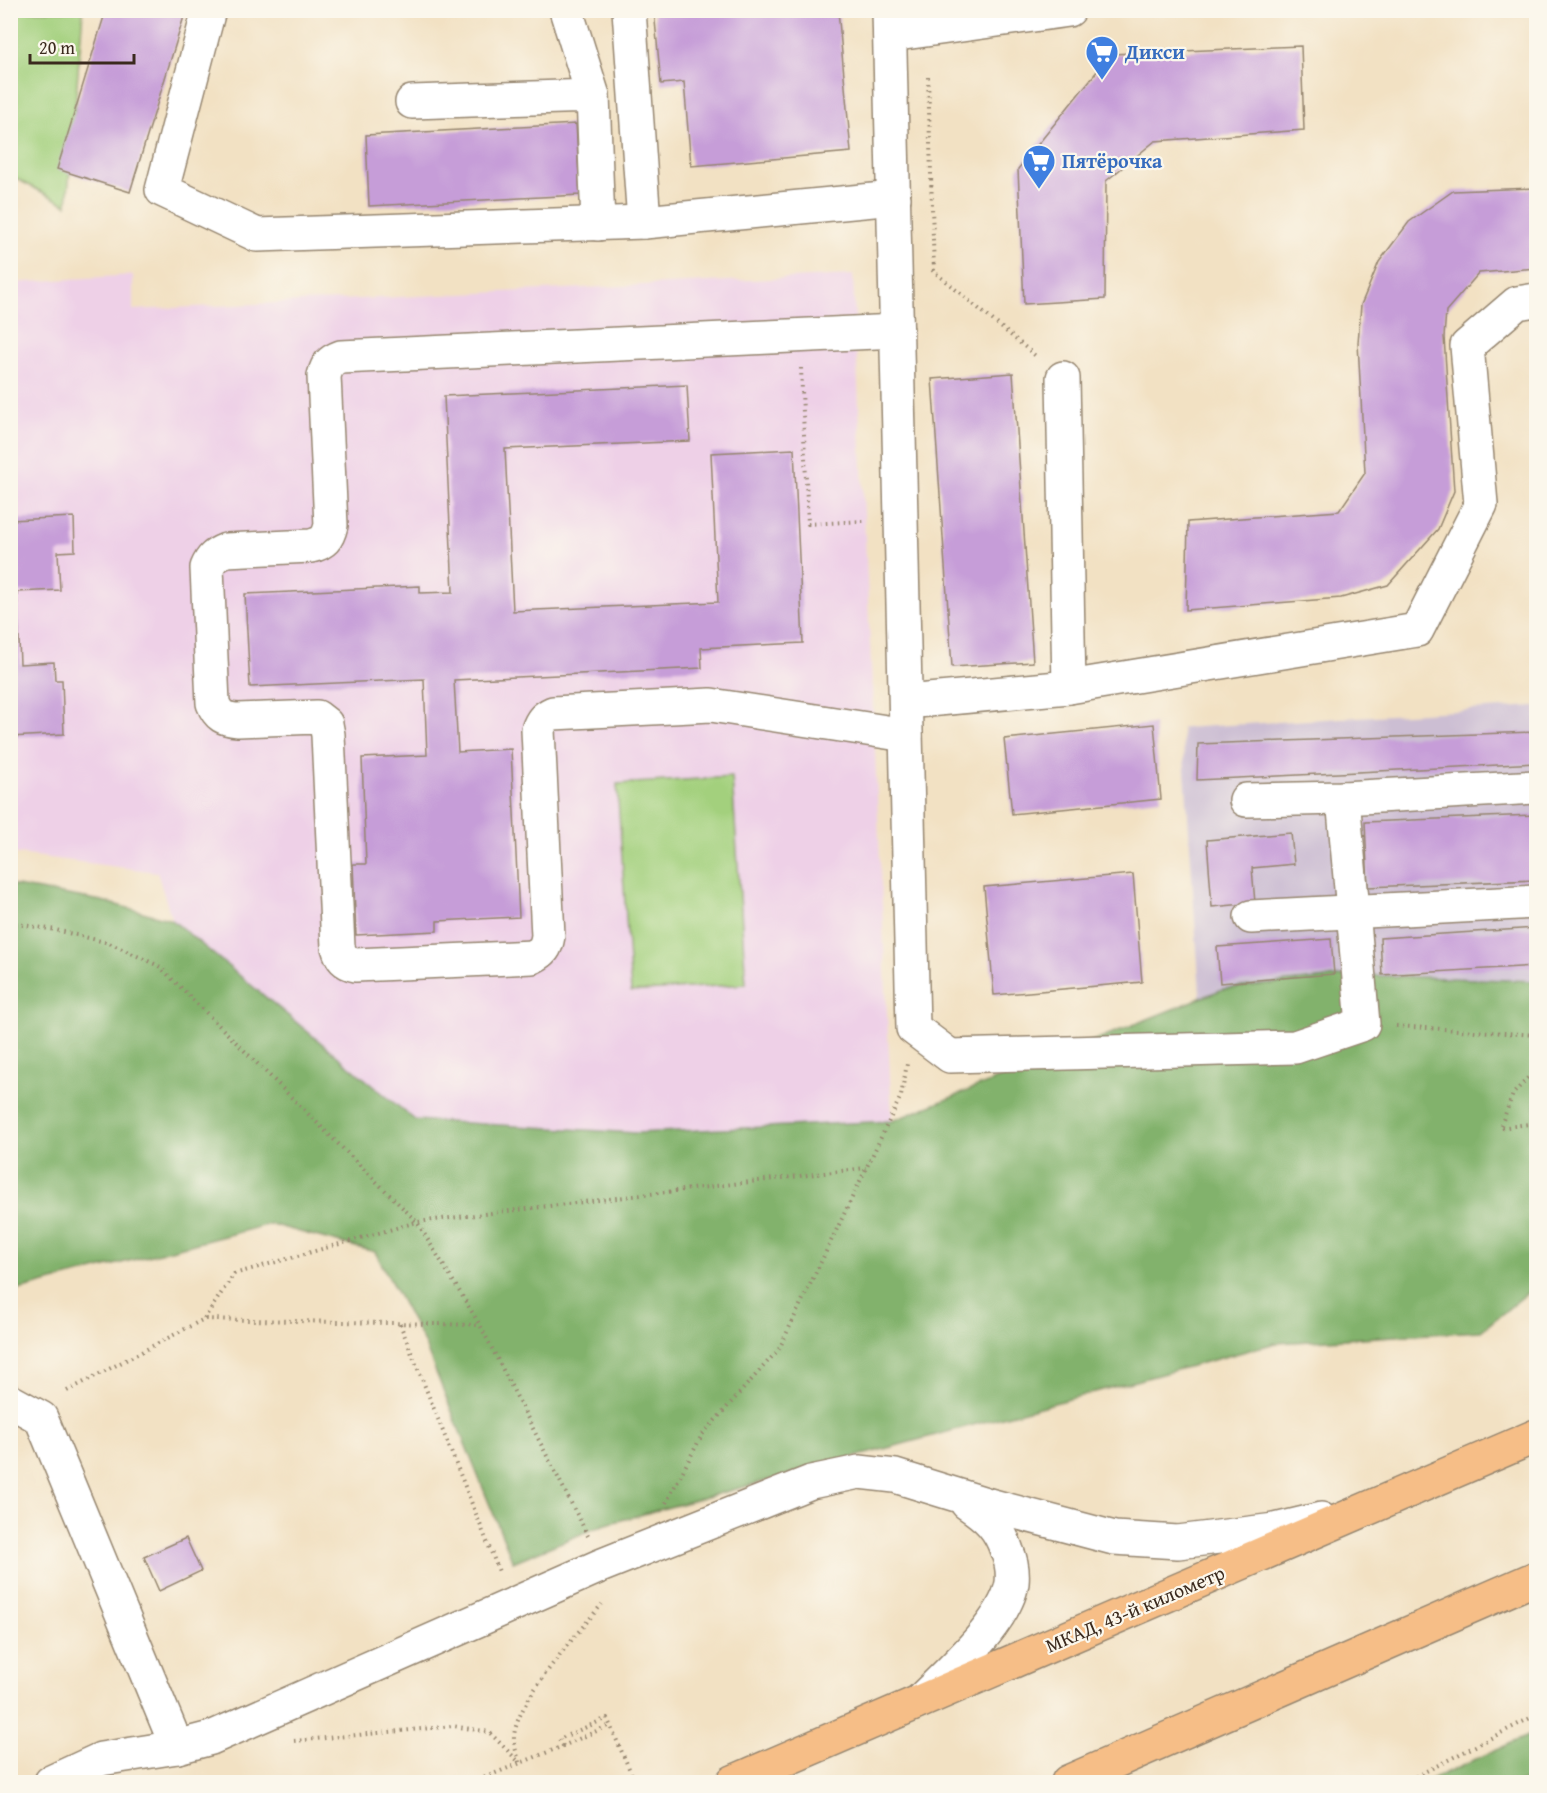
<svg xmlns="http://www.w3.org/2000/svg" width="1547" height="1793" viewBox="0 0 1547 1793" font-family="'Gentium Book Plus',serif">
<rect width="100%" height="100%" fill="#fbf7ec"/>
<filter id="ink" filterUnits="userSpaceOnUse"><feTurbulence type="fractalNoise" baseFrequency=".0167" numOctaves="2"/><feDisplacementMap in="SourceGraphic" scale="12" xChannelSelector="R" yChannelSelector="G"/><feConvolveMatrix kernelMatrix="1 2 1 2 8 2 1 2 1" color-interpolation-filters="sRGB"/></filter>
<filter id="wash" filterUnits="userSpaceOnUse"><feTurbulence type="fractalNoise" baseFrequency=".008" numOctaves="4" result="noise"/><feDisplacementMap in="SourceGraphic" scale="24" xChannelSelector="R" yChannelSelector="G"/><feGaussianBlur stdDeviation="1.35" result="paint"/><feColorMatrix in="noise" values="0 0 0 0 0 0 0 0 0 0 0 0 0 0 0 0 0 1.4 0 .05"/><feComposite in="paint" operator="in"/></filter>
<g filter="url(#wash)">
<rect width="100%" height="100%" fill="#f2e1c3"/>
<polygon fill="#eed0e7" points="133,275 133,310 853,275 892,1121 636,1133 415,1120 172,920 157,872 11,853 11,283"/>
<polygon fill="#ccbed3" points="1536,706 1536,992 1201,1008 1182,728"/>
<g fill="#a3d07d" stroke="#6f7d4e" stroke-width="1.5">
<polygon points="10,11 83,11 67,205 11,176"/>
<polygon points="732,777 746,984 631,992 617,784"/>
</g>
<g fill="#82b26c" stroke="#5e6e45" stroke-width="1.5">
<polygon points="11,885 102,901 172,920 415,1120 636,1133 892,1121 1223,989 1357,975 1536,981 1536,1286 1481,1331 1276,1343 603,1525 513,1562 424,1343 375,1252 270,1224 11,1292"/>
<polygon points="1536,1732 1536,1782 1425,1782"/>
</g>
<g id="blocks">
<g fill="#c69dd8">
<polygon points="106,10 186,10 130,192 57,169"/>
<polygon points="654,10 838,10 851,152 691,166 684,82 661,84"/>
<polygon points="1301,46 1304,130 1155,141 1106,181 1105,299 1024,304 1018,169 1111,54"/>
<polygon points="576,124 580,195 369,206 366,135"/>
<polygon points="1536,188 1536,268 1479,273 1446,311 1444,337 1454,491 1438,529 1388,585 1341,598 1186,610 1188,522 1339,511 1365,473 1358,343 1361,305 1379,262 1409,222 1453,191"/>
<polygon points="1013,373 1033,662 952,667 932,379"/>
<polygon points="687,385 690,441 505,449 513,611 718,602 711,453 794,449 803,643 701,648 702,668 454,680 458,752 511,749 519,917 437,921 437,931 356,935 353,864 366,864 362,758 427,755 424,679 250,687 245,594 420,586 420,593 453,592 444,396"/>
<polygon points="74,517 75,551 58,552 60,590 17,592 20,664 54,662 55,680 62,680 64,734 10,737 10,520"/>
<polygon points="1154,724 1161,799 1012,814 1004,739"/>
<polygon points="1536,732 1536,763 1197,780 1198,744"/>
<polygon points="1536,815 1536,880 1368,887 1365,822"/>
<polygon points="1291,833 1294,864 1252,868 1255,903 1212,907 1207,840"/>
<polygon points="1133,874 1142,982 994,995 984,887"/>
<polygon points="1536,928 1536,966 1382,975 1380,938"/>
<polygon points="1331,939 1334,974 1220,983 1217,947"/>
<polygon points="186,1538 201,1571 159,1591 144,1557"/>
</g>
</g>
</g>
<g filter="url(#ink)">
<use href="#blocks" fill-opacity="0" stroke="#968670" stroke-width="1.5"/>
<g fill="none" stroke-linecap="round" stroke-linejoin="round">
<g stroke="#968670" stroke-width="36">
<g id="minor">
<polyline points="209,10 162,190 257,235 644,222 894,198"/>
<polyline points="566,10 593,96"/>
<polyline points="629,10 644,222"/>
<polyline points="889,10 913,1028 950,1056 1295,1047 1363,1024 1343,798"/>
<polyline points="890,35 1069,10"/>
<polyline points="412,102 593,96 598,224"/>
<path d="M 897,331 L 341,357 C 330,361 327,365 324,376 L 331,525 C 328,538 324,543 311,546 L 226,550 C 216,554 211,558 207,568 L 213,703 C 218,716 224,719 238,720 L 317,717 L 326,724 L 328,735 L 338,947 C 341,958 345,963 356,965 L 532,957 C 543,952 546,948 548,936 L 538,730 C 541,721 544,717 553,713 L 711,705 L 906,735"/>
<polyline points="1069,687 1417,630 1481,504 1467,346 1517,303 1536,300"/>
<polyline points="906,702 1069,687 1063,378"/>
<polyline points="1246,800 1343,798 1536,787"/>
<polyline points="1251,917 1536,902"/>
<polyline points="10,1401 41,1418 177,1747"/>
<path d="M 920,1701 C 948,1673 1006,1622 1012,1583 C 1013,1573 1011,1560 1007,1551 C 999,1527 988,1517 967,1503"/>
<polyline points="51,1782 101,1759 177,1747 211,1738 600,1566 811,1482 859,1472 895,1476 989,1505 1114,1538 1178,1542 1275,1530 1321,1519"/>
</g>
</g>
<g stroke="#968670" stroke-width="36">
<g id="highway">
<polyline points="733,1782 1536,1436"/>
<polyline points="1068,1782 1536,1578"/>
</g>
</g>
<g stroke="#968670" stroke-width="4" stroke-dasharray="1.5 4.5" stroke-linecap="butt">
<polyline points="928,77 934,271"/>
<polyline points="932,270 1037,357"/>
<polyline points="801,368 808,524 864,521"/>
<polyline points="10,923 56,930 109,943 159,966 417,1222 480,1325 588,1536"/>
<polyline points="1396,1026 1536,1035"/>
<polyline points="1536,1069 1513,1094 1500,1128 1536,1123"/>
<polyline points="204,1319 234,1274 417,1222 866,1168"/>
<polyline points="400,1324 500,1574"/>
<polyline points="67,1391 204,1319 480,1325"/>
<polyline points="666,1503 702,1435 779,1349 901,1096 907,1064"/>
<polyline points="294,1741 453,1726 489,1732 520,1763"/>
<polyline points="563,1746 559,1739 607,1718 635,1782"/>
<path d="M 519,1762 C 518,1755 514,1747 514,1740 C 512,1705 579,1632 602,1604"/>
<polyline points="473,1782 563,1746 610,1725"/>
<polyline points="1405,1782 1536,1715"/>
</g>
<use href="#minor" stroke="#fff" stroke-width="33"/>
<use href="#highway" stroke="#f6be87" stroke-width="33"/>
</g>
</g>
<defs>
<g id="supermarket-pin" transform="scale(1.725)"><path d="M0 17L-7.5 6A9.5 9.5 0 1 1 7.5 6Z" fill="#3f7fe0" stroke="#fbf7ec"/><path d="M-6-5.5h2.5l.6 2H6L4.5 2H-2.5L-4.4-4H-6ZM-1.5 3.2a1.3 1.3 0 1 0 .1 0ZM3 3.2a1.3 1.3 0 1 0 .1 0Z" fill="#fff"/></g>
</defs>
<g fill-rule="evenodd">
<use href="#supermarket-pin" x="1102" y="52"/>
<use href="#supermarket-pin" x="1039" y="161"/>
</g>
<g text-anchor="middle" stroke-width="4.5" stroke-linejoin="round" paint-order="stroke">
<g font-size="20" font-weight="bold" fill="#366cbe" stroke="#fbf7ec" text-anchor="start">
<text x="1125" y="59">Дикси</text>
<text x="1062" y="168">Пятёрочка</text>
</g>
<g font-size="20" fill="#3b2a1e" stroke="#fbf7ec">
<text transform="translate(1135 1609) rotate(-23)" y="7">МКАД, 43-й километр</text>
</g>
</g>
<rect width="1547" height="1793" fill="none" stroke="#fbf7ec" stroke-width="36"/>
<path d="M30 54v9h104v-9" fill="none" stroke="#3b2a1e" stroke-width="3"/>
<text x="39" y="54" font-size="18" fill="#3b2a1e" stroke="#fbf7ec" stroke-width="4.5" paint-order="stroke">20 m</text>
</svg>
